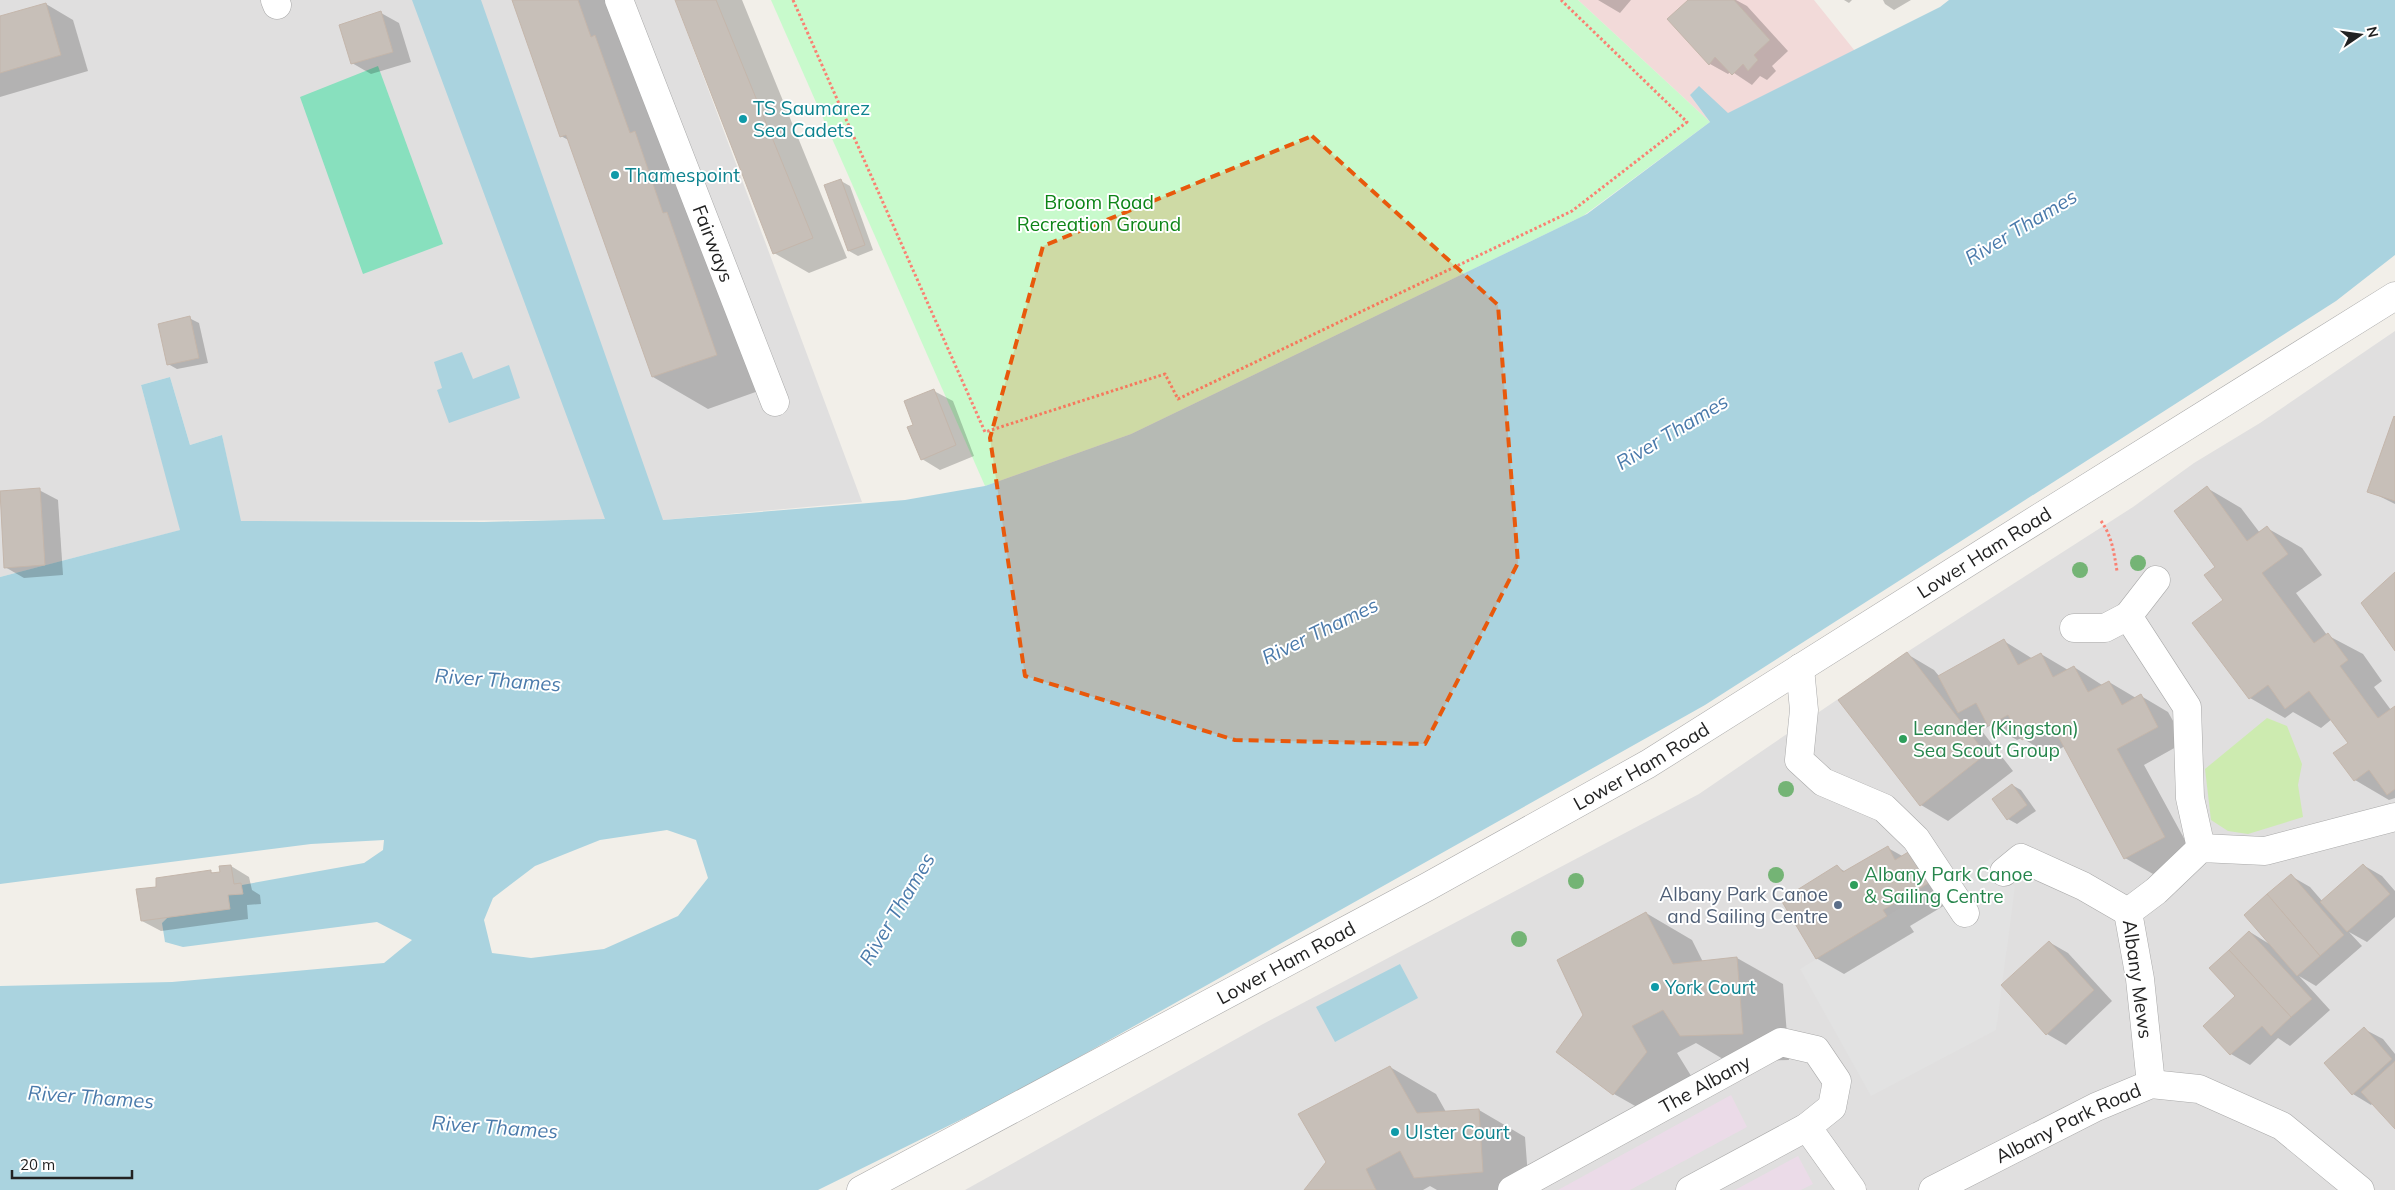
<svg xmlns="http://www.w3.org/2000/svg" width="2395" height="1190" viewBox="0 0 2395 1190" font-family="Mulish,sans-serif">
<rect width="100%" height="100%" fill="#f2efe9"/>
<g fill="#e0dfdf">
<polygon points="0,0 675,0 862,502 663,520 240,521 222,435 190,445 170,377 141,385 181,530 0,577"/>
<polygon points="2395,331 2395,1190 965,1190 1263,1024 1699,794 1907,652 2133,507 2194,463 2260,423"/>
</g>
<polygon fill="#f2dad9" points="1578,0 1814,0 1855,51 1728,114 1690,95 1710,122"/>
<g fill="#ebdbe8">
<polygon points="1731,1095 1747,1127 1630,1190 1558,1190"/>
<polygon points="1798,1156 1813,1184 1801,1190 1735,1190"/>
</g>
<polygon fill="#cdebb0" points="2267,718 2287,726 2302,764 2298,785 2303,817 2248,834 2228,831 2211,820 2205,769"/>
<polygon fill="#c8facc" points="771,0 1578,0 1710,122 1583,216 1131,434 985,486"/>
<polygon fill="#88e0be" points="378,66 443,244 363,274 300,97"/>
<polygon fill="#e2e2e2" points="1991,858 2015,887 1996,1030 1871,1096 1800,969 1937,886 1966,877"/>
<g fill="#aad3df" fill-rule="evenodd">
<path d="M 412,0 L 481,0 L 663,520 L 905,500 L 985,486 L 1131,434 L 1587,214 L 1710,122 L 1690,95 L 1699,86 L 1728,113 L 1940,7 L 1949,0 L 2395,0 L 2395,255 L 2336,301 L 1705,705 L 1015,1093 L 818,1190 L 0,1190 L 0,986 L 172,982 L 384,963 L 412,940 L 377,922 L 183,947 L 165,942 L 162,923 L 192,894 L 364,863 L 383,850 L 384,840 L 311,844 L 0,884 L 0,577 L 180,530 L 141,385 L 170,377 L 190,445 L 222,435 L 241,521 L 484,522 L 605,519 ZM 667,830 L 696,840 L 708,878 L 678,916 L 604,949 L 531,958 L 492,953 L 484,920 L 493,898 L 535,866 L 600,840 Z"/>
<polygon points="462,352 473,379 509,365 520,398 449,423 437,390 442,388 434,362"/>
<polygon points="1400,964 1418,998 1335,1042 1316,1007"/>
</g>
<g fill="#0003">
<polygon points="513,0 622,0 772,386 708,409 653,377 570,141 561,136"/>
<polygon points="676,0 742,0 847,258 809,273 774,253"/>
<polygon points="1598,0 1631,0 1620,13"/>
<polygon points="1689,0 1736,0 1747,6 1788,51 1772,66 1776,71 1767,80 1760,76 1752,85 1731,71 1728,74 1710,64"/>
<polygon points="1844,0 1852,0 1849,3"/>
<polygon points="1883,0 1911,0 1894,10 1885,4"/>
<polygon points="46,4 73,20 88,71 0,97 0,18"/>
<polygon points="381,13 399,23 411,62 371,74 352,63"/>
<polygon points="841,181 850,186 873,250 858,256 849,251"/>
<polygon points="189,318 199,323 208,363 177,369 168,364"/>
<polygon points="934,391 953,401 974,456 940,470 922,459 914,425"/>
<polygon points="2395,418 2395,504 2369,491"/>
<polygon points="2207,488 2241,508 2260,533 2267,528 2302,548 2322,575 2296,593 2327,635 2363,654 2382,681 2374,687 2391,710 2395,707 2395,798 2389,800 2355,780 2349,743 2332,719 2321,728 2293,712 2285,718 2250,698 2217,567"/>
<polygon points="39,490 58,500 63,575 24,578 5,567 0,492"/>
<polygon points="2004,641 2033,659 2041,654 2068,670 2074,667 2102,685 2109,682 2136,698 2141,696 2168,712 2185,742 2144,765 2192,853 2153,874 2125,858 2065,746 2050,755 2022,738 2017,740 1991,725 1986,728 1974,721 2013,771 1948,821 1921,805 1907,654 1934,670 1939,676"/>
<polygon points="2012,785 2021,790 2036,811 2017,824 2008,819"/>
<polygon points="1888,848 1904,857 1955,899 1910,926 1914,932 1844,974 1816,958 1837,867 1846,872"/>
<polygon points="2363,865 2382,876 2395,891 2395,917 2367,942 2349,932 2362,946 2316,986 2299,976 2330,1010 2290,1046 2278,1038 2250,1065 2231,1054 2205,1026 2237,996 2250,932 2271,945 2291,876 2310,887 2323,902"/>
<polygon points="231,866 249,877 252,890 260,895 261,904 247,905 248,919 161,931 142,921 158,888 211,872 215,874 222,873"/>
<polygon points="1646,913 1692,940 1703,962 1737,958 1783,984 1789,1060 1728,1062 1696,1043 1677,1053 1693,1079 1660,1120 1614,1094 1585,1015"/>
<polygon points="2049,942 2068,953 2112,1001 2066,1045 2047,1034"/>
<polygon points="2364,1029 2383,1039 2395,1054 2395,1127 2373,1103 2371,1105 2353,1094"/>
<polygon points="1390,1067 1436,1094 1446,1112 1479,1110 1525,1137 1529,1190 1437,1190 1430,1186 1423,1190 1306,1190 1327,1162"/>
</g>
<g fill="#c7bfb8" stroke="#c4b6ab">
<polygon points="512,0 578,0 591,37 595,35 630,133 635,131 663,213 667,212 717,355 652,377 566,135 560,137"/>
<polygon points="675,0 716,0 813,238 773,254"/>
<polygon points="1688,0 1734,0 1770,40 1754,55 1758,60 1748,71 1743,64 1732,75 1715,57 1709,65 1667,19"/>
<polygon points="46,3 61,55 0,73 0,16"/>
<polygon points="381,11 393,52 351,64 339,25"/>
<polygon points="841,179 865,245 848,251 824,185"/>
<polygon points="190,316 199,358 167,365 158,324"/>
<polygon points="934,389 956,445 921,460 907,427 913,425 904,401"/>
<polygon points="2394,416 2395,417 2395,501 2367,492"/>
<polygon points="2207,486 2247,541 2267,526 2288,554 2262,573 2314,643 2328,633 2348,660 2340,666 2378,718 2395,706 2395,789 2387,795 2369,770 2354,781 2333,753 2348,743 2309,691 2285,709 2268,685 2249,699 2192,623 2223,600 2204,575 2215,567 2174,511"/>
<polygon points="40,488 45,565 4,568 0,491"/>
<polygon points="2395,572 2395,651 2361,603"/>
<polygon points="2004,639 2018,665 2041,653 2053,677 2074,666 2088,692 2109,681 2122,705 2141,694 2158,727 2117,749 2165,837 2124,859 2051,723 2022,740 2008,715 1988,726 1976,703 1958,713 1938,676"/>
<polygon points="1907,652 1986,754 1920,806 1838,700"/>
<polygon points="2012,784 2027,805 2007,820 1992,799"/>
<polygon points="1888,846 1895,860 1910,851 1929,883 1883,910 1887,916 1816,959 1781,900 1837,865 1843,872"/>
<polygon points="2363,864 2390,894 2347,932 2320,902"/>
<polygon points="231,865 234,884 241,883 243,894 228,895 230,909 141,921 136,889 156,887 156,878 211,870 211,873 220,872 219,866"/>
<polygon points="2291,874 2344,935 2320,956 2267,894"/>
<polygon points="2267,894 2320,956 2297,976 2244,915"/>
<polygon points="1646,912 1673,964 1737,957 1743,1034 1680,1036 1663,1010 1632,1026 1647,1052 1613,1095 1556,1052 1583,1015 1557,960"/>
<polygon points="2249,931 2312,999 2291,1017 2229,950"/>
<polygon points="2049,941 2094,990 2046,1035 2001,985"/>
<polygon points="2229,950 2291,1017 2271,1036 2262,1026 2230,1055 2203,1026 2235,996 2209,968"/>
<polygon points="2364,1027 2392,1059 2352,1095 2324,1063"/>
<polygon points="2395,1061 2395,1129 2361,1092"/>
<polygon points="1390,1066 1417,1113 1479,1109 1483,1172 1414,1178 1400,1151 1366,1169 1376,1190 1304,1190 1326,1162 1298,1114"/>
</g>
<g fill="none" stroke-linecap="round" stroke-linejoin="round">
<g stroke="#a9a9a9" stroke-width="29">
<g id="minor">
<polyline points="275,0 277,5"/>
<path id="s1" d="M 619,0 L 775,402"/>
<polyline points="2128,616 2187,707 2190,798 2201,848"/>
<polyline points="2074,628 2105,628 2128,616 2156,580"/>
<polyline points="1800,668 1804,710 1799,760 1823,782 1884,808 1916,839 1965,913"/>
<polyline points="2004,872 2021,858 2083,886 2128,912"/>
<polyline points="2151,1084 2140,979 2128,912 2156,891 2201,848 2265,851 2395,817"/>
<polyline points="1807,1127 1852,1190"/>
<path id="s2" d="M 861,1190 L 1427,887 L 1648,764 L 1994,546 L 2395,296"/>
<path id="s3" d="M 1512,1190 L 1781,1042 L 1816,1050 L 1837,1081 L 1832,1107 L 1807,1127 L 1690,1190"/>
<path id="s4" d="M 1933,1190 L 2096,1107 L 2151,1084 L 2199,1089 L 2282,1126 L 2360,1190"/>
</g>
</g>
<g stroke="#fa8072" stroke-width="3" stroke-dasharray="2.5 2.5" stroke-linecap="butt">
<polyline points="793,0 985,432 1165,374 1178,399 1572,211 1687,122 1561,0"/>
<path d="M 2101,521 C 2112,536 2114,553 2117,571"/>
</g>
<use href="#minor" stroke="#fff" stroke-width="28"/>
</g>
<g fill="#74b475">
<circle cx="2138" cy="563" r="8"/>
<circle cx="2080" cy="570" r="8"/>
<circle cx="1786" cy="789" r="8"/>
<circle cx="1776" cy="875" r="8"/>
<circle cx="1576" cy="881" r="8"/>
<circle cx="1519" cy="939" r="8"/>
</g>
<path fill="#e8590c" fill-opacity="0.2" stroke="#e8590c" stroke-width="4" stroke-dasharray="10 6" stroke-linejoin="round" d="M 1312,136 L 1498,305 L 1518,563 L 1425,744 L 1235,740 L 1025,676 L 990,438 L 1043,246 Z"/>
<g fill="#0f9aa8" stroke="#fff" stroke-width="2">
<circle cx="743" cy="119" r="5"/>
<circle cx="615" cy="175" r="5"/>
<circle cx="1655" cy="987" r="5"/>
<circle cx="1395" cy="1132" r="5"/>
</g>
<g fill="#2e9e5b" stroke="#fff" stroke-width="2">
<circle cx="1903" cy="739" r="5"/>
<circle cx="1854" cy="885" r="5"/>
</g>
<circle fill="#5c6f8a" stroke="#fff" stroke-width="2" cx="1838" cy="905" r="5"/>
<g text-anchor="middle" stroke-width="4" stroke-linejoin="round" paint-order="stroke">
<g font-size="19" fill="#0d838f" stroke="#fff" text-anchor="start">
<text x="753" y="115">TS Saumarez<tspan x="753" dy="22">Sea Cadets</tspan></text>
<text x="625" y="182">Thamespoint</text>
<text x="1665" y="994">York Court</text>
<text x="1405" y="1139">Ulster Court</text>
</g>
<g font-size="19" fill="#0c8416" stroke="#fff">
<text x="1099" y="209">Broom Road<tspan x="1099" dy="22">Recreation Ground</tspan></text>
</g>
<g font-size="19" fill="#222" stroke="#fff">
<text dy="7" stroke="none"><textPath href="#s1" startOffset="261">Fairways</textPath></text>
<text dy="7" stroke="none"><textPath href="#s2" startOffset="1292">Lower Ham Road</textPath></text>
<text dy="7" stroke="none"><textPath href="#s2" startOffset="888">Lower Ham Road</textPath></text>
<text dy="7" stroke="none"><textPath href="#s2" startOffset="482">Lower Ham Road</textPath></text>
<text transform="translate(2138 979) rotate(82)" y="7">Albany Mews</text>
<text dy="7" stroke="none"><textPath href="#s3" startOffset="220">The Albany</textPath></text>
<text dy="7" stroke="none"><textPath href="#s4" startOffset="151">Albany Park Road</textPath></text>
</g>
<g font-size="19" fill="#27864d" stroke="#fff" text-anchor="start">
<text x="1913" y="735">Leander (Kingston)<tspan x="1913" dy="22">Sea Scout Group</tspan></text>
<text x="1864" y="881">Albany Park Canoe<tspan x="1864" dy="22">&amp; Sailing Centre</tspan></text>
</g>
<g font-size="19" fill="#4e5e75" stroke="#fff" text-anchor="end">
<text x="1828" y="901">Albany Park Canoe<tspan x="1828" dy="22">and Sailing Centre</tspan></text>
</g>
<g font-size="20" font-style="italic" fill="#4a7aab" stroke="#fff">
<text transform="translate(2021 227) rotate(-31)" y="7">River Thames</text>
<text transform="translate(1672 432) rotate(-31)" y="7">River Thames</text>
<text transform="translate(1320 631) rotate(-26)" y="7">River Thames</text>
<text transform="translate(498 680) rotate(4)" y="7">River Thames</text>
<text transform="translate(897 909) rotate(-59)" y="7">River Thames</text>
<text transform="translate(91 1097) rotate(4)" y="7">River Thames</text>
<text transform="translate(495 1127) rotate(4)" y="7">River Thames</text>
</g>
</g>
<g transform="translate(2360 35) rotate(77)" stroke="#ffffff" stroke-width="4" paint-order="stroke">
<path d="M0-4L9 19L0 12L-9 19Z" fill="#222222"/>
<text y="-8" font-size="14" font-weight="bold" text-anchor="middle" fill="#222222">N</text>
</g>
<path d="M12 1170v8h120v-8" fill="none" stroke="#222222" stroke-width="2.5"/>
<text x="20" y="1170" font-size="15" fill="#222222" stroke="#ffffff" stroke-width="4" paint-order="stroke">20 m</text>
</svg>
